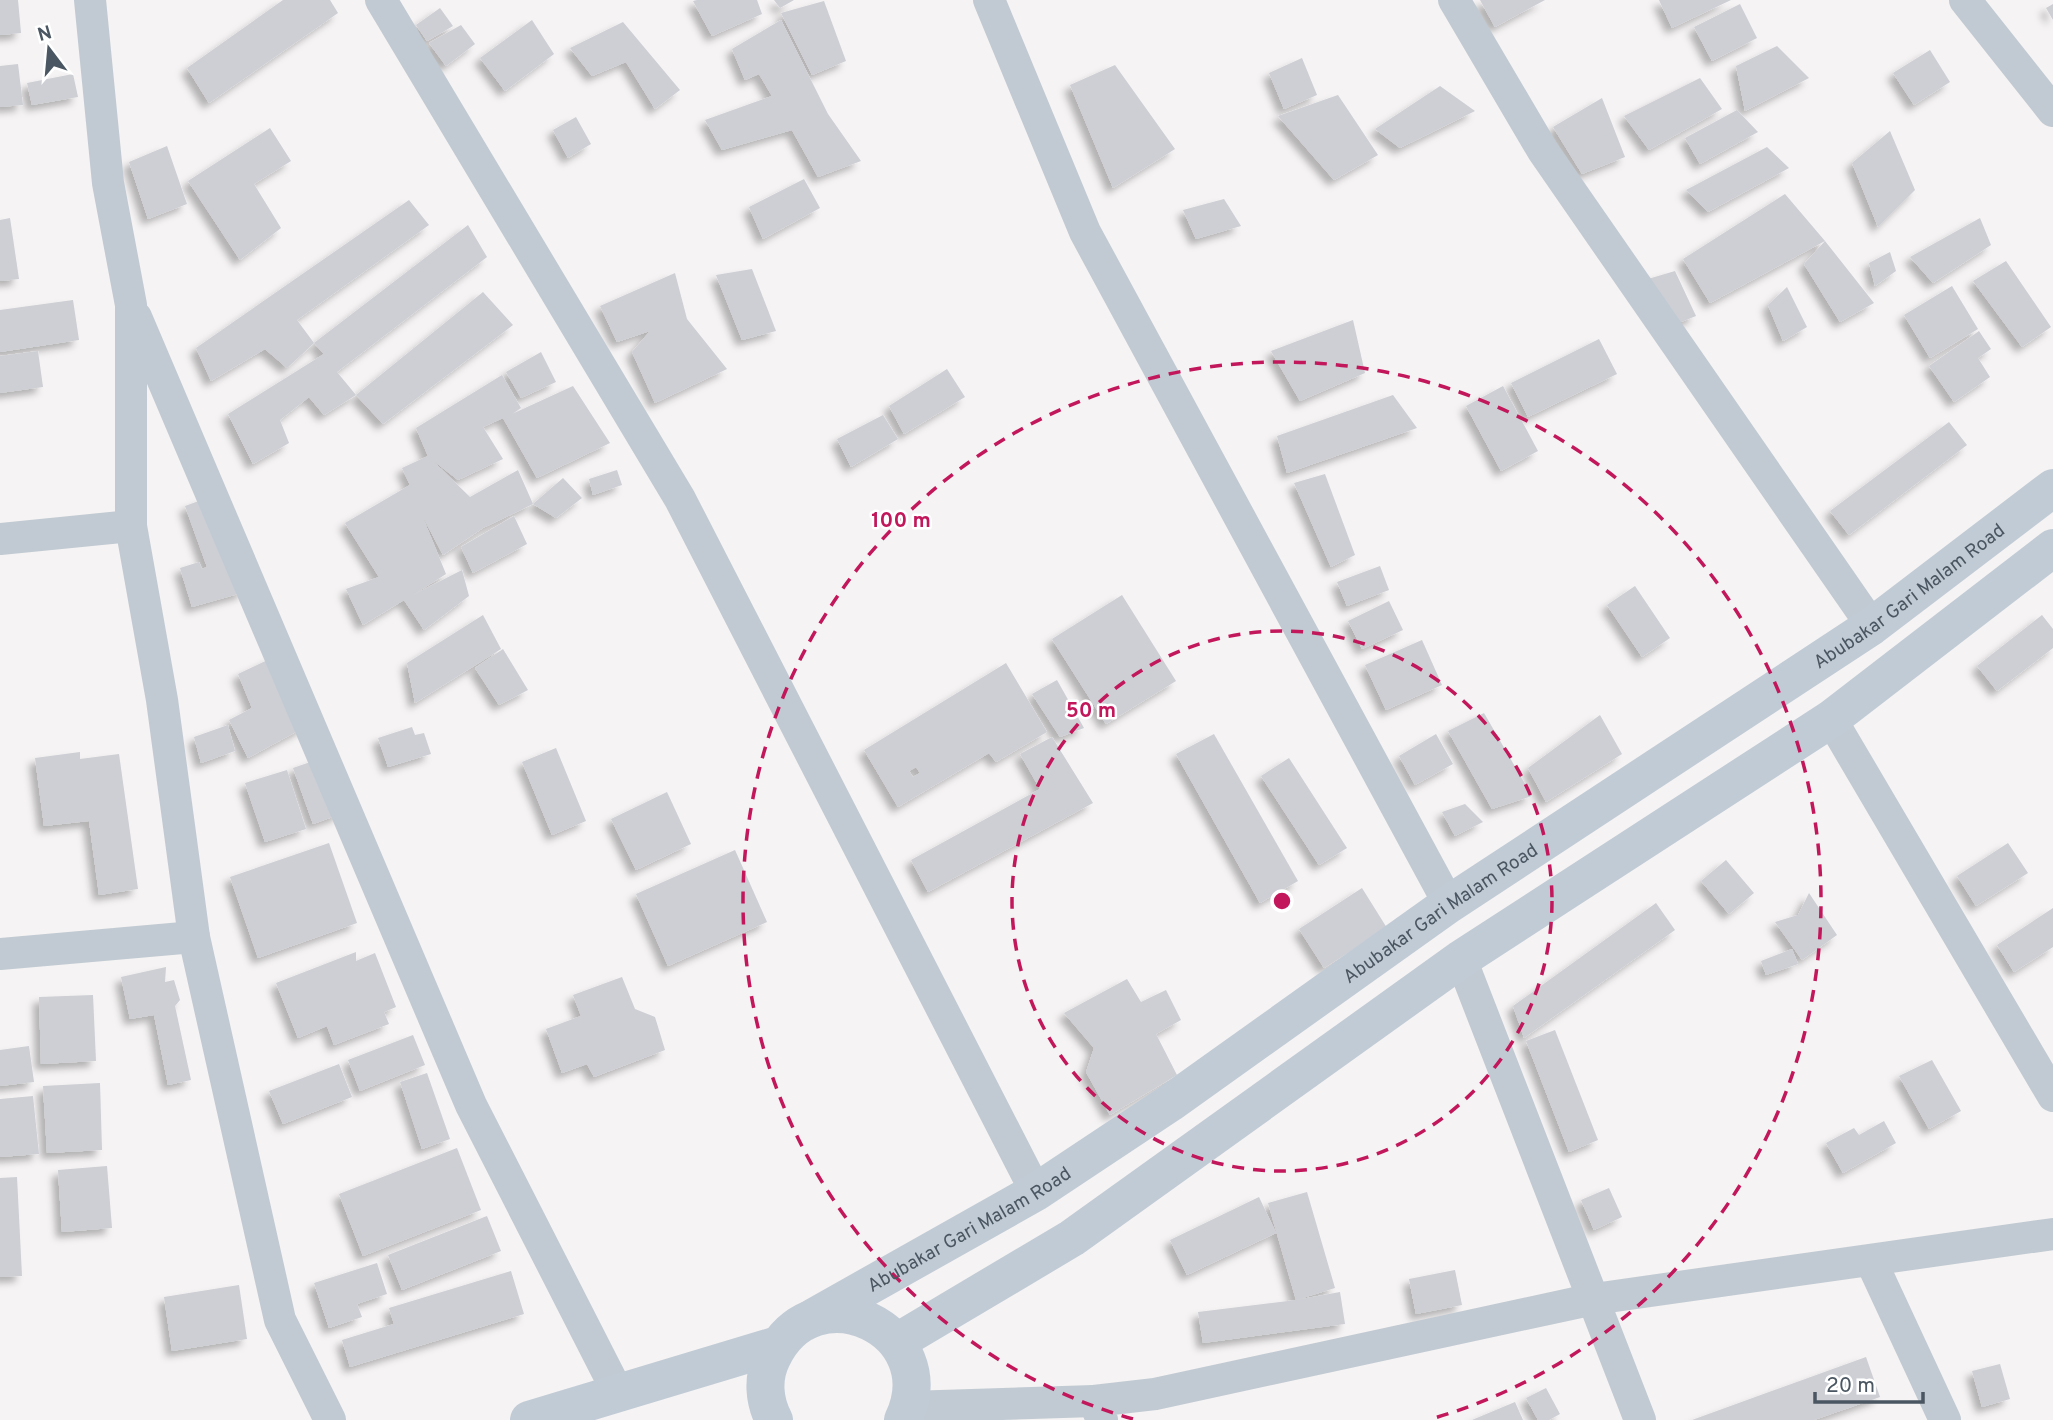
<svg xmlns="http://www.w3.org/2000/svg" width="2053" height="1420" viewBox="0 0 2053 1420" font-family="Overpass,sans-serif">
<defs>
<filter id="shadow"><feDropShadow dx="-6" dy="6" stdDeviation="3.5" flood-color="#0004"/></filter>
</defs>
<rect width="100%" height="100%" fill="#f5f3f3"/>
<g fill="#cdcfd5" fill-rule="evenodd" filter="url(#shadow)">
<polygon points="0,0 18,0 21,33 0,35"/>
<polygon points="283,0 330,0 338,13 209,103 187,68"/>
<polygon points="697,0 757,0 762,14 712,36 693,1"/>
<polygon points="774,0 794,0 780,8"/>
<polygon points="1480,0 1545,0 1495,27"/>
<polygon points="1659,0 1731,0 1672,28"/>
<polygon points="824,1 846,61 812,75 781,13"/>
<polygon points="1740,4 1757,38 1712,61 1694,27"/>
<polygon points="2053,4 2053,20 2046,8"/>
<polygon points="440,8 453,26 427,41 416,25"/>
<polygon points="532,20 554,54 505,91 480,58"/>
<polygon points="781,20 828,114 861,161 818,177 792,130 722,150 705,120 772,96 759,74 745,80 732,49"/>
<polygon points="623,22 680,90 655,109 626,62 592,76 570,48"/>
<polygon points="461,25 475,44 446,66 429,43"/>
<polygon points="1777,46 1809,78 1745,111 1736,66"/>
<polygon points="1930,50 1950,82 1914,105 1893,73"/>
<polygon points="1302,58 1317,95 1284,109 1269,73"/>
<polygon points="18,64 23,105 0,107 0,66"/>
<polygon points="1115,65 1175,149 1113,188 1070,85"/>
<polygon points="73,74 78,97 32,105 27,83"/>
<polygon points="1700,78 1722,109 1649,150 1624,116"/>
<polygon points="1440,86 1475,111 1400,148 1375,129"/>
<polygon points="1338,95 1378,155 1334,180 1278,116"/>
<polygon points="1602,98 1625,157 1582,174 1553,127"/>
<polygon points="1737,110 1758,132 1700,164 1685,138"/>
<polygon points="576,117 591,144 568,158 553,130"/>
<polygon points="270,128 291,161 254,184 281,228 240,260 188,181"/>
<polygon points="1890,131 1915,190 1878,227 1852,163"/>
<polygon points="167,146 187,204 148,219 129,162"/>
<polygon points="1767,147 1789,168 1708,212 1686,190"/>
<polygon points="804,179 820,208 763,239 749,207"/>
<polygon points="1785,194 1825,241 1874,303 1840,322 1804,264 1825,241 1710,303 1683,259"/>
<polygon points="1224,199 1241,226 1196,239 1183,210"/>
<polygon points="409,200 429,225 297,320 314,343 468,225 487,257 337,372 356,395 324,415 309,397 280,420 289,443 253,464 228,414 324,354 314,343 287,368 265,349 211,381 196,348"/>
<polygon points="10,218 19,279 0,281 0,220"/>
<polygon points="1980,218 1991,245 1933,283 1910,257"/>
<polygon points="1890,252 1896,271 1875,286 1869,263"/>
<polygon points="2006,261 2051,327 2022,347 1973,281"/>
<polygon points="752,269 776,331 742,340 716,275"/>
<polygon points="1675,271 1696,316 1666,328 1648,279"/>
<polygon points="675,273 687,319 727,369 655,403 632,352 650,331 617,342 600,306"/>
<polygon points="1952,286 1978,329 1930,358 1904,315"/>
<polygon points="1787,287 1807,327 1783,341 1768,305"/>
<polygon points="483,292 513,325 383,424 356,395"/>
<polygon points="73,300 79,340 0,352 0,310"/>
<polygon points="1353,320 1365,373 1300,401 1271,351"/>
<polygon points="1979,331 1991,349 1978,358 1990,377 1954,402 1929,366"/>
<polygon points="1599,339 1617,374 1528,417 1511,383"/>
<polygon points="38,351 43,387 0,393 0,356"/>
<polygon points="541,352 556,382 521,398 506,372"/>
<polygon points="947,369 965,397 904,434 889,406"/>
<polygon points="502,375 521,408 512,414 573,386 610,443 537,478 503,418 483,427 503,459 458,480 430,458 470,497 518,470 533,504 483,528 443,555 421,513 446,574 411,596 462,570 469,596 424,630 404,600 363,625 346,589 379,577 345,523 410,485 402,468 428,456 416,428"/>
<polygon points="1503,386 1538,451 1501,471 1466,406"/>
<polygon points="1393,395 1417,428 1287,473 1277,436"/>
<polygon points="883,415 898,439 851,467 837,439"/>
<polygon points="1949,422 1967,445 1849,535 1830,511"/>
<polygon points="617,470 622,485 593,495 589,479"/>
<polygon points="1325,474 1355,555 1331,567 1294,483"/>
<polygon points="563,478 582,498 556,518 533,504"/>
<polygon points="207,498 245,592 192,607 180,568 199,562 202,569 207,567 185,506"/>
<polygon points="514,516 527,544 473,573 461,547"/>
<polygon points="1380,566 1389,590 1347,606 1337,582"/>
<polygon points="1635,586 1670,638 1642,657 1607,605"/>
<polygon points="1122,595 1176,681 1106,724 1052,639"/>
<polygon points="1389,601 1403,630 1362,649 1348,621"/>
<polygon points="483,615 501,649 415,703 407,663"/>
<polygon points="2042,615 2053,629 2053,648 1997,691 1977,666"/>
<polygon points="1422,640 1442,685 1386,710 1365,665"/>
<polygon points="503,649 528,690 499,705 475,668"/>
<polygon points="274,657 305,727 248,758 229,720 252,708 238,674"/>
<path d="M 1006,663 L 1047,732 L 996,762 L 989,753 L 898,807 L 864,750 ZM 916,767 L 920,773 L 913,777 L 909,771 Z"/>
<polygon points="1057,680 1084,728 1060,737 1032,694"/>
<polygon points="1484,713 1532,796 1492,809 1448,731"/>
<polygon points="1600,715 1622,754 1546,802 1528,768"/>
<polygon points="228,725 235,751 201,763 194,737"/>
<polygon points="412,727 415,735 424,733 431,754 388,767 378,738"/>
<polygon points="1214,734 1298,881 1260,903 1176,754"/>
<polygon points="1436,734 1453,764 1415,785 1399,756"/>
<polygon points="1052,737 1093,803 928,892 911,860 1040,789 1020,754"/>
<polygon points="556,748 586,821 552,835 522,762"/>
<polygon points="80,752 80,759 119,754 138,889 99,895 89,821 44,826 35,758"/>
<polygon points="322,758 341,814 313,824 293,768"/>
<polygon points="1289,758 1347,848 1319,865 1261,776"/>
<polygon points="287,770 306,829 265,842 245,783"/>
<polygon points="667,792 691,844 636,870 611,819"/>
<polygon points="1465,804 1483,822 1455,836 1442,812"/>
<polygon points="329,843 357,923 258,958 230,877"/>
<polygon points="2008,843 2028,873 1976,906 1957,876"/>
<polygon points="735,850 767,922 668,966 636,894"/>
<polygon points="1726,860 1754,893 1729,914 1701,881"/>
<polygon points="1362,888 1387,928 1324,968 1299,929"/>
<polygon points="1809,893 1837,935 1802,960 1775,922 1798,915"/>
<polygon points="1656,903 1675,930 1524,1038 1513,1006"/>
<polygon points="2053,908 2053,947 2014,972 1997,945"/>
<polygon points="1792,949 1798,964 1766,975 1761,961"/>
<polygon points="356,952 356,961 375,953 396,1007 384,1012 389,1024 334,1045 327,1026 298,1038 276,983"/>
<polygon points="166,967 165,982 174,980 180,1000 175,1006 191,1080 168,1085 154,1015 130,1019 121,977"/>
<polygon points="622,977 635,1009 655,1017 665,1050 594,1077 587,1064 562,1073 546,1029 581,1016 573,995"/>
<polygon points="1127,979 1141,1002 1166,990 1181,1020 1156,1034 1177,1075 1110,1115 1086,1072 1094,1048 1064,1013"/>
<polygon points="93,995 96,1061 41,1064 39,997"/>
<polygon points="1555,1030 1598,1140 1569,1152 1526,1041"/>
<polygon points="413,1035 425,1065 360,1091 348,1060"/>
<polygon points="29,1046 34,1082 0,1086 0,1050"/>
<polygon points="1932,1060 1961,1111 1929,1129 1899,1076"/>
<polygon points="339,1064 352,1097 283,1124 269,1091"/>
<polygon points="427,1073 450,1139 422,1149 400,1082"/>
<polygon points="100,1083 102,1150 47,1153 43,1086"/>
<polygon points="33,1096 39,1154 0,1157 0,1099"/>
<polygon points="1884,1121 1896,1143 1843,1173 1826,1143 1854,1128 1859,1135"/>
<polygon points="457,1148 481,1210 363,1256 339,1194"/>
<polygon points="107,1166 112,1228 62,1232 58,1170"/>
<polygon points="17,1177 22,1276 0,1277 0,1178"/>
<polygon points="1609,1188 1622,1217 1594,1230 1581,1200"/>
<polygon points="1307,1192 1335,1288 1296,1300 1340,1292 1345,1324 1203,1343 1198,1312 1296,1300 1268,1203"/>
<polygon points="1259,1197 1276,1233 1187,1275 1170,1240"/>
<polygon points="487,1216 501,1251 402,1290 388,1255"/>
<polygon points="377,1263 387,1294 357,1304 362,1317 329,1328 314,1283"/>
<polygon points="1455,1270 1462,1305 1416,1314 1409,1279"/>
<polygon points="511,1271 524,1314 350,1367 342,1340 394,1324 389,1308"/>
<polygon points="239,1285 247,1339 172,1351 164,1297"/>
<polygon points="1866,1357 1880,1397 1814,1420 1692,1420"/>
<polygon points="2000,1364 2010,1399 1982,1407 1972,1371"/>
<polygon points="1546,1388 1560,1414 1549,1420 1538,1420 1526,1398"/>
<polygon points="1515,1402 1523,1420 1472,1420"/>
</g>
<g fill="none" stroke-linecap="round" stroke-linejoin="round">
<g stroke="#c1cad2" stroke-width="32">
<polyline points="90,0 108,183 131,305 131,526 162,700 194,937 280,1320 330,1420"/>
<polyline points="381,0 680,499 1036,1192"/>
<polyline points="989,0 1085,232 1449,904"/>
<polyline points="1454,0 1543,151 1872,626"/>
<polyline points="1965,0 2053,111"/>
<polyline points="136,317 471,1105 617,1391"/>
<polyline points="0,539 131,526"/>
<polyline points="1831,719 2053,1096"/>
<polyline points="0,954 194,937"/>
<polyline points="1461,959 1640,1420"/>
<polyline points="1871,1261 1945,1420"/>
<polyline points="909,1407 1094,1401"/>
<polyline points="1102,1420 1094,1401 1155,1394 1594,1299 2053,1234"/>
</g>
<g stroke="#c1cbd6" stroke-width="38">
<path id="s1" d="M 814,1317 L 1036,1192 L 1170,1103 L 1449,904 L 1872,626 L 2053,488"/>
<polyline points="897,1342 1072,1238 1461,959 1831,719 2053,548"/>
<polyline points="529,1420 778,1345"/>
<path d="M 774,1420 C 764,1401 762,1378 772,1358 C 814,1268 946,1330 903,1420"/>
</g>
</g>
<g fill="none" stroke="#c2185b" stroke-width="3.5" stroke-dasharray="12 9">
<circle cx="1282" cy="901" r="270"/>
<path d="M1133 1419A539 539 0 1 1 1431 1419"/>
</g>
<g text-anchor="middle" stroke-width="5" stroke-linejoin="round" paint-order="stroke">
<g font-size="19" fill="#4a5661" stroke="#fff">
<text dy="7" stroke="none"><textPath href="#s1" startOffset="1312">Abubakar Gari Malam Road</textPath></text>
<text dy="7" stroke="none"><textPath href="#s1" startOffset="746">Abubakar Gari Malam Road</textPath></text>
<text dy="7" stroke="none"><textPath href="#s1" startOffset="178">Abubakar Gari Malam Road</textPath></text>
</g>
</g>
<circle cx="1282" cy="901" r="10" fill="#c2185b" stroke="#fff" stroke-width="3.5"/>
<g font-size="21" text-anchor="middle" font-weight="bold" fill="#c2185b" stroke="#fff" stroke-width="5" stroke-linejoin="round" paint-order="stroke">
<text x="901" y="527">100 m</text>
<text x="1091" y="717">50 m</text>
</g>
<g transform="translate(49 49) rotate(344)" stroke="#ffffff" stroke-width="5" paint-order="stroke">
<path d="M0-5L12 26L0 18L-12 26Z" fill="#4a5661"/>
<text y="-10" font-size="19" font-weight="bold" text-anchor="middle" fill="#4a5661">N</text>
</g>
<path d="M1815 1392v10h108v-10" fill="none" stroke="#4a5661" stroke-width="3.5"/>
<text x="1826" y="1392" font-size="21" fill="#4a5661" stroke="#ffffff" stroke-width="5" paint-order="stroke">20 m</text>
</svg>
